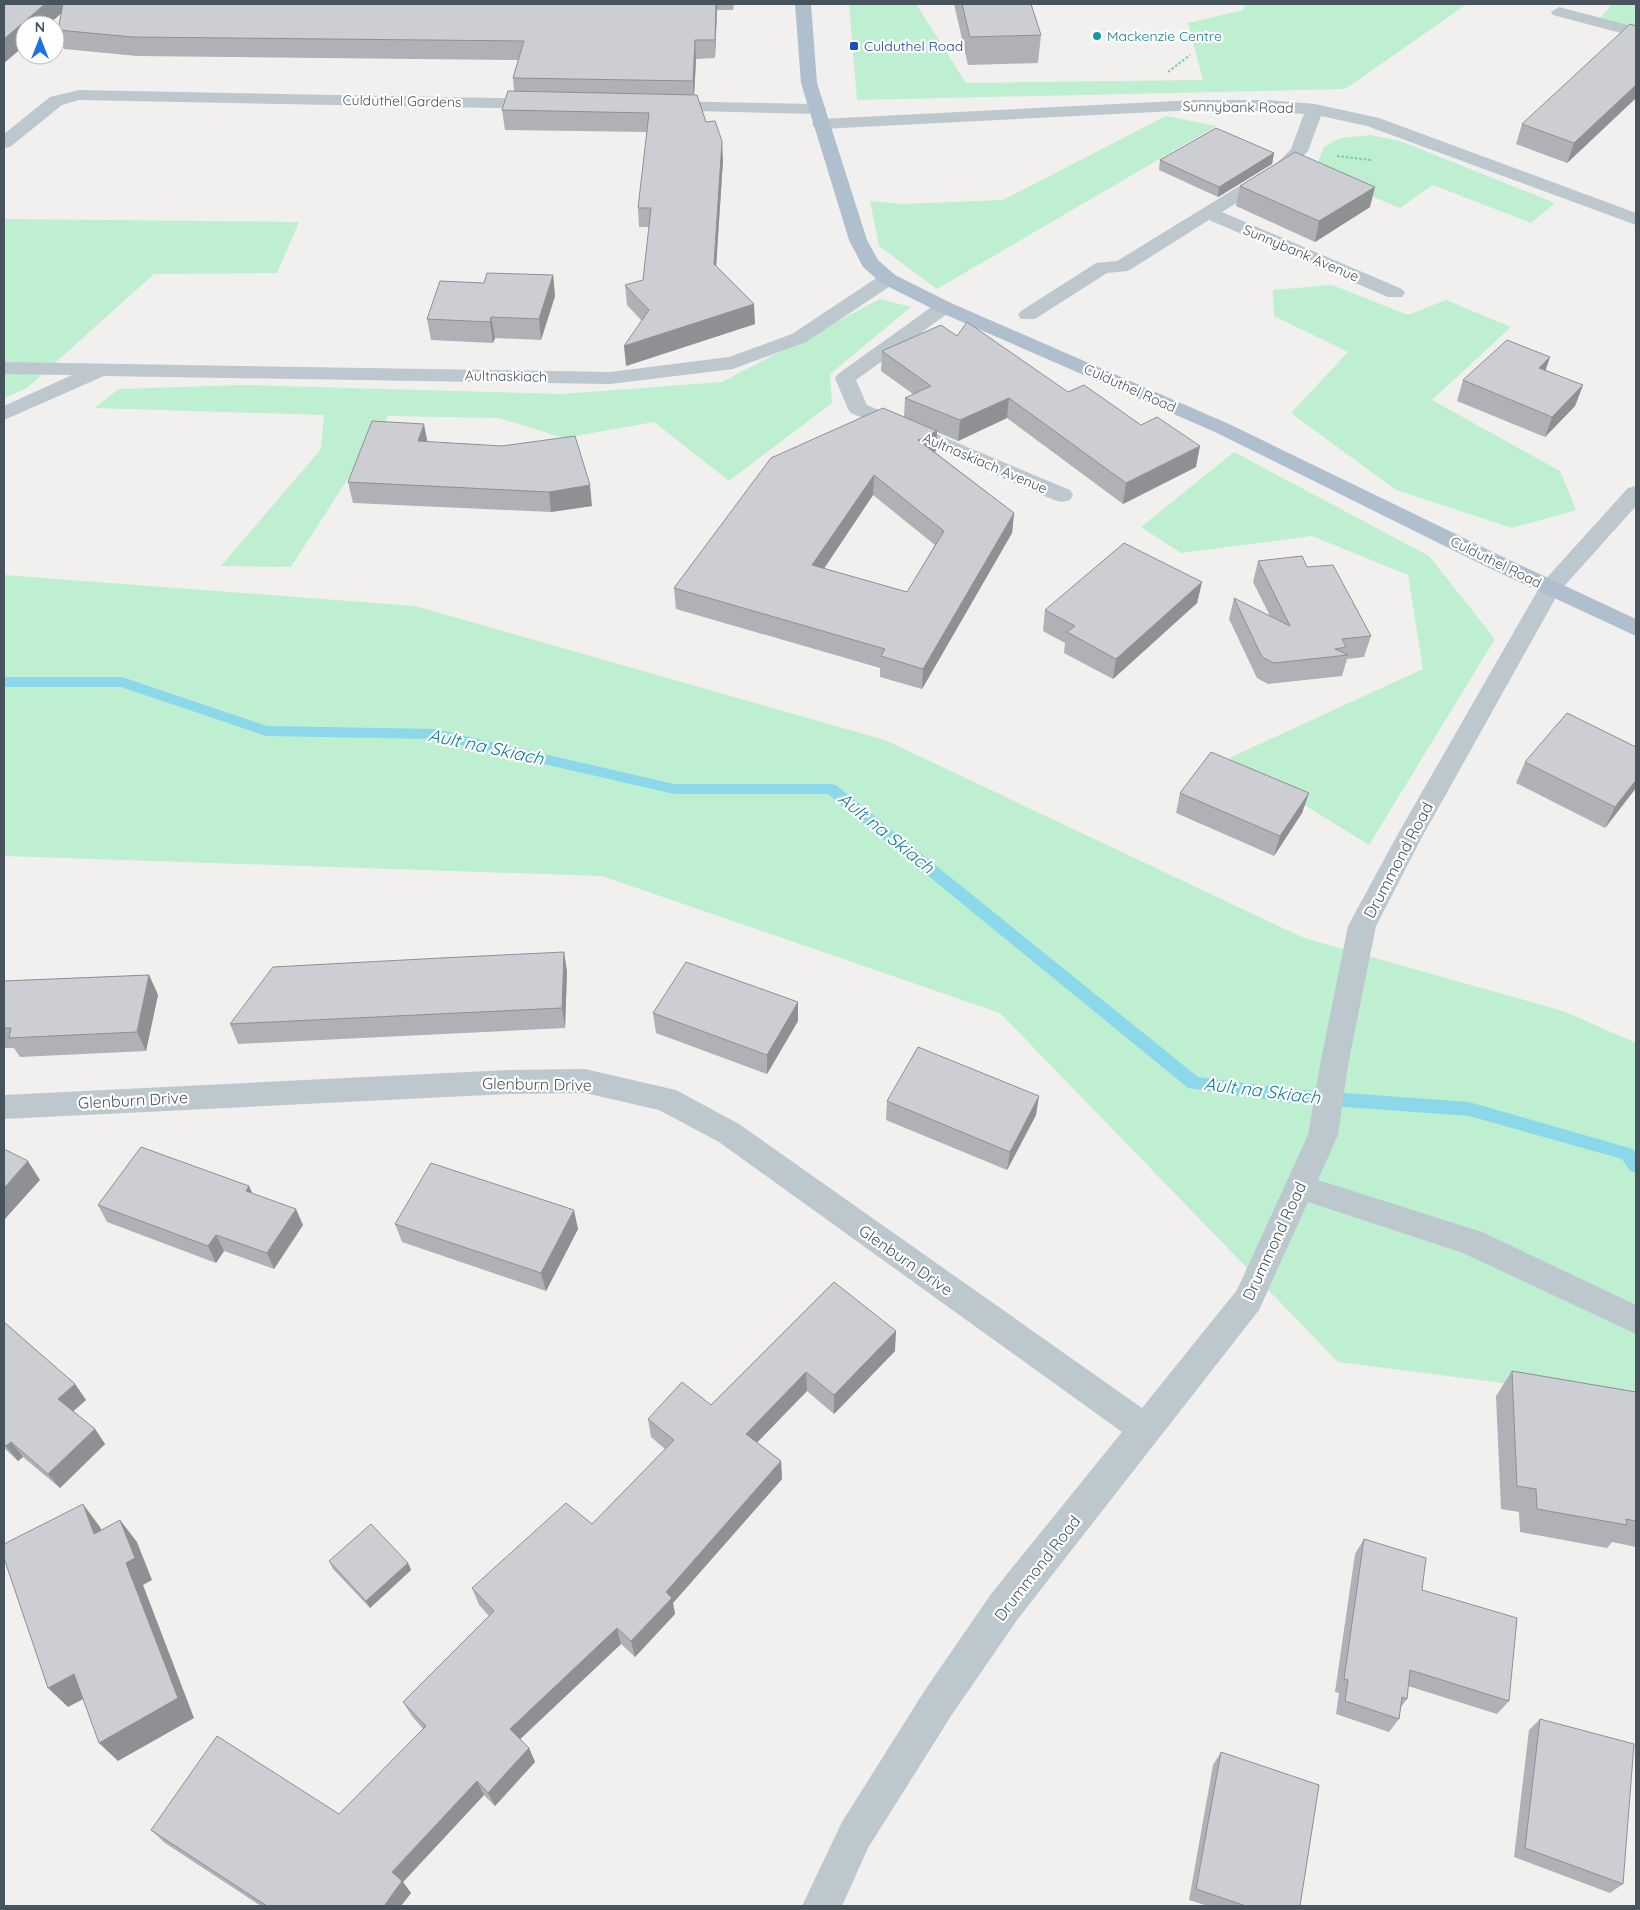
<svg xmlns="http://www.w3.org/2000/svg" width="1640" height="1910" viewBox="0 0 1640 1910" font-family="Quicksand,sans-serif">
<rect width="100%" height="100%" fill="#f2efef"/>
<g fill="#beefd1">
<polygon points="849,4 916,4 966,83 1203,80 1188,23 1243,10 1245,4 1467,4 1345,89 857,100"/>
<polygon points="1612,4 1636,4 1636,36 1596,23"/>
<polygon points="1166,116 1216,126 937,289 879,246 870,201 902,204 1003,200"/>
<polygon points="1371,135 1400,141 1555,203 1531,223 1433,185 1400,208 1314,172 1324,147 1340,138"/>
<polygon points="4,219 299,222 277,273 154,274 27,388 4,398"/>
<polygon points="1332,285 1408,315 1446,300 1511,327 1432,400 1560,471 1576,510 1512,528 1396,490 1291,413 1348,352 1274,316 1273,290"/>
<polygon points="880,299 911,307 830,374 832,403 729,481 654,422 564,438 499,418 388,416 291,567 221,566 321,449 324,415 94,408 119,389 243,385 561,394 722,382"/>
<polygon points="1234,452 1429,556 1495,639 1369,845 1229,758 1423,669 1408,575 1312,536 1181,553 1141,527"/>
<polygon points="4,575 415,606 885,740 1304,938 1563,1011 1636,1043 1636,1400 1338,1362 1000,1013 602,876 4,856"/>
</g>
<g fill="none" stroke-linecap="round" stroke-linejoin="round">
<polygon fill="#8cd8eb" fill-rule="evenodd" points="4,677 122,677 267,726 435,729 674,784 831,784 836,785 1198,1077 1291,1089 1469,1102 1633,1149 1636,1154 1636,1173 1630,1171 1622,1159 1469,1116 1291,1103 1188,1088 828,794 674,794 435,739 266,736 121,687 4,687"/>
<g stroke="#76cda1" stroke-width="2" stroke-dasharray="2.5 2" stroke-linecap="butt">
<polyline points="1168,72 1190,55"/>
<polyline points="1337,156 1371,160"/>
</g>
<g fill="#bdc7ce" fill-rule="evenodd">
<polygon points="1559,7 1636,27 1636,37 1553,15 1551,12"/>
<polygon points="79,90 543,99 549,100 552,104 549,108 543,109 79,100 62,105 10,147 4,148 4,134 50,97"/>
<polygon points="1195,100 1267,100 1315,104 1379,118 1636,213 1636,225 1367,126 1321,116 1308,151 1289,171 1222,212 1402,289 1405,293 1402,297 1388,297 1209,220 1128,271 1107,273 1035,319 1021,319 1018,315 1021,311 1096,263 1117,261 1277,163 1291,149 1304,114 1267,111 1195,110 821,129 815,128 812,124 815,120 821,119"/>
<polygon points="663,101 817,104 823,105 826,109 823,113 817,114 657,110 654,106 657,102"/>
<polygon points="888,273 895,275 898,279 895,283 806,342 733,369 610,384 104,376 4,420 4,406 72,375 4,374 4,362 610,372 729,357 792,334 881,275"/>
<polygon points="944,301 951,303 954,307 951,311 856,380 867,405 1070,490 1073,495 1070,500 1062,502 1054,500 851,413 848,409 835,378 838,374 937,303"/>
<polygon points="1636,486 1636,506 1559,592 1421,839 1376,926 1348,1065 1338,1135 1318,1180 1482,1232 1636,1305 1636,1334 1463,1253 1308,1202 1259,1310 1017,1620 951,1716 868,1848 842,1906 802,1906 842,1822 925,1690 991,1594 1122,1432 719,1142 659,1110 585,1093 508,1094 4,1119 4,1095 508,1070 585,1069 676,1090 739,1124 1142,1408 1237,1290 1308,1135 1320,1065 1348,926 1399,832 1542,583 1628,488"/>
</g>
<polygon fill="#afbfce" fill-rule="evenodd" points="795,4 811,4 817,83 867,240 878,260 895,275 951,303 1229,424 1501,556 1636,619 1636,636 1485,566 1215,432 937,311 881,283 863,267 849,240 801,83"/>
</g>
<g fill="#afb1b6" fill-rule="evenodd">
<polygon points="4,4 734,4 733,10 717,10 715,58 696,59 694,94 723,160 716,266 755,324 626,366 642,321 627,305 625,285 643,280 649,227 639,227 638,208 647,132 505,130 502,110 514,91 513,78 518,60 137,56 64,49 58,30 61,13 48,25 25,25 25,45 4,63"/>
<polygon points="954,4 1031,4 1041,35 1038,63 968,65"/>
<polygon points="1636,26 1636,98 1567,163 1516,144 1522,124"/>
<polygon points="1274,153 1272,164 1218,197 1159,170 1160,160"/>
<polygon points="1240,186 1370,207 1315,242 1236,206"/>
<polygon points="553,275 555,296 541,340 495,338 493,343 431,340 427,319 484,283"/>
<path d="M 957,336 L 1068,392 L 1196,467 L 1123,504 L 1007,418 L 958,441 L 937,432 L 936,451 L 935,452 L 1014,513 L 1012,533 L 922,689 L 880,677 L 880,668 L 676,609 L 674,588 L 904,417 L 905,398 L 913,394 L 881,371 L 882,351 ZM 873,495 L 935,545 L 907,592 L 824,569 Z"/>
<polygon points="1550,357 1545,370 1583,385 1575,406 1545,437 1457,401 1463,380"/>
<polygon points="428,441 592,506 551,512 353,503 348,482"/>
<polygon points="1258,561 1307,567 1371,636 1364,657 1347,659 1342,676 1268,684 1257,678 1229,619 1234,598 1270,616 1253,582"/>
<polygon points="1202,582 1197,603 1113,679 1064,653 1065,643 1043,631 1045,610"/>
<polygon points="1525,762 1636,788 1605,828 1516,783"/>
<polygon points="1180,793 1309,793 1302,813 1274,856 1176,813"/>
<polygon points="564,952 567,972 565,1028 238,1044 230,1024"/>
<polygon points="149,975 158,995 146,1051 20,1057 14,1048 4,1048 4,981"/>
<polygon points="653,1013 798,1021 767,1074 656,1033"/>
<polygon points="887,1101 1036,1115 1007,1170 886,1120"/>
<polygon points="249,1186 252,1193 303,1225 274,1269 224,1251 216,1263 107,1222 98,1205"/>
<polygon points="395,1224 578,1229 546,1291 402,1242"/>
<polygon points="834,1282 895,1351 834,1414 807,1391 757,1442 781,1461 782,1479 673,1603 675,1614 635,1657 621,1644 520,1739 529,1748 535,1762 495,1806 484,1795 403,1882 411,1893 401,1906 261,1906 165,1843 151,1830 339,1814 423,1729 412,1716 403,1702 489,1616 479,1605 472,1588 592,1524 665,1449 651,1437 648,1419 711,1405"/>
<polygon points="4,1322 75,1384 86,1400 73,1411 95,1429 105,1444 60,1488 23,1457 18,1461 4,1448"/>
<polygon points="1512,1371 1636,1392 1636,1547 1612,1542 1607,1548 1520,1532 1519,1512 1501,1509 1496,1396"/>
<polygon points="1364,1539 1422,1590 1509,1701 1497,1714 1408,1686 1407,1699 1401,1707 1399,1719 1389,1732 1336,1714 1339,1693 1335,1692 1355,1554"/>
<polygon points="329,1561 408,1563 411,1570 370,1608 333,1569"/>
<polygon points="1540,1719 1623,1884 1610,1893 1514,1857 1529,1730"/>
<polygon points="1221,1752 1300,1906 1208,1906 1189,1900 1213,1765"/>
</g>
<g fill="#8f9094">
<polygon points="45,4 72,4 48,25 25,25 25,45 4,63 4,39"/>
<polygon points="716,4 717,4 717,10 715,58 715,40"/>
<polygon points="695,40 696,59 694,100 693,81"/>
<polygon points="1636,85 1636,98 1567,163 1574,143"/>
<polygon points="722,141 723,160 715,284 714,264"/>
<polygon points="1274,153 1272,164 1218,197 1219,187"/>
<polygon points="1375,187 1370,207 1315,242 1319,221"/>
<polygon points="553,275 555,296 541,340 539,319"/>
<polygon points="754,304 755,324 626,366 624,346"/>
<polygon points="491,317 495,338 493,343 490,322"/>
<polygon points="1550,357 1543,378 1539,368"/>
<polygon points="1583,385 1575,406 1545,437 1552,417"/>
<polygon points="1009,398 1007,418 958,441 960,420"/>
<polygon points="424,424 428,445 418,441"/>
<polygon points="937,431 936,451 917,460 918,440"/>
<polygon points="1200,446 1196,467 1123,504 1126,483"/>
<polygon points="874,475 873,495 812,586 812,565"/>
<polygon points="590,485 592,506 551,512 549,492"/>
<polygon points="1014,513 1012,533 922,689 923,669"/>
<polygon points="1202,582 1197,603 1113,679 1116,659"/>
<polygon points="1636,780 1636,788 1605,828 1615,807"/>
<polygon points="1309,793 1302,813 1274,856 1280,836"/>
<polygon points="564,952 567,972 565,1028 562,1008"/>
<polygon points="149,975 158,995 146,1051 137,1032"/>
<polygon points="798,1002 798,1021 767,1074 767,1055"/>
<polygon points="1039,1096 1036,1115 1007,1170 1010,1152"/>
<polygon points="28,1161 40,1180 4,1220 4,1188"/>
<polygon points="249,1186 257,1203 246,1191"/>
<polygon points="296,1209 303,1225 274,1269 267,1253"/>
<polygon points="574,1210 578,1229 546,1291 541,1273"/>
<polygon points="216,1235 224,1251 216,1263 208,1246"/>
<polygon points="896,1331 895,1351 834,1414 834,1395"/>
<polygon points="806,1372 807,1391 748,1452 746,1434"/>
<polygon points="75,1384 86,1400 70,1414 58,1399"/>
<polygon points="95,1429 105,1444 60,1488 48,1474"/>
<polygon points="11,1442 23,1457 18,1461 6,1446"/>
<polygon points="781,1461 782,1479 673,1603 675,1614 635,1657 631,1641 666,1592"/>
<polygon points="83,1504 100,1527 112,1556 94,1534"/>
<polygon points="120,1520 137,1542 152,1580 143,1585 194,1718 118,1761 99,1743 126,1563"/>
<polygon points="408,1563 411,1570 370,1608 366,1601"/>
<polygon points="617,1628 621,1644 516,1743 510,1729"/>
<polygon points="74,1674 93,1694 68,1707 48,1688"/>
<polygon points="529,1748 535,1762 495,1806 488,1793"/>
<polygon points="477,1781 484,1795 403,1882 411,1893 401,1906 384,1906 392,1872"/>
</g>
<g fill="#ccced4" stroke="#8f9094" fill-rule="evenodd">
<polygon points="4,4 45,4 4,39"/>
<polygon points="63,4 716,4 715,40 695,40 693,81 513,78 524,41 132,37 58,30"/>
<polygon points="962,4 1031,4 1041,35 970,37"/>
<polygon points="1630,24 1636,26 1636,85 1574,143 1522,124"/>
<polygon points="508,91 697,95 706,122 715,121 722,141 714,264 754,304 624,346 649,310 625,285 643,280 651,208 638,208 649,113 502,110"/>
<polygon points="1216,128 1274,153 1219,187 1160,160"/>
<polygon points="1295,152 1375,187 1319,221 1240,186"/>
<polygon points="487,273 553,275 539,319 491,317 490,322 427,319 440,281 484,283"/>
<polygon points="967,322 1068,392 1084,385 1141,425 1157,417 1200,446 1126,483 1009,398 960,420 905,398 931,386 882,351 941,325 957,336"/>
<polygon points="1507,340 1550,357 1539,368 1583,385 1552,417 1463,380"/>
<path d="M 883,408 L 937,431 L 918,440 L 1014,513 L 923,669 L 881,656 L 885,649 L 674,588 L 771,458 ZM 874,475 L 944,531 L 907,592 L 812,565 Z"/>
<polygon points="372,421 424,424 418,441 502,446 575,436 590,485 549,492 348,482"/>
<polygon points="1124,543 1202,582 1116,659 1067,632 1075,626 1045,610"/>
<polygon points="1302,556 1307,567 1333,565 1371,636 1342,639 1346,647 1335,649 1348,655 1274,663 1262,657 1234,598 1290,626 1258,561"/>
<polygon points="1567,713 1636,747 1636,780 1615,807 1525,762"/>
<polygon points="1211,752 1309,793 1280,836 1180,793"/>
<polygon points="564,952 562,1008 230,1024 273,967 441,958"/>
<polygon points="686,962 798,1002 767,1055 653,1013"/>
<polygon points="149,975 137,1032 9,1038 11,1028 4,1028 4,981"/>
<polygon points="918,1047 1039,1096 1010,1152 887,1101"/>
<polygon points="141,1147 249,1186 246,1191 296,1209 267,1253 216,1235 208,1246 98,1205"/>
<polygon points="4,1149 28,1161 4,1188"/>
<polygon points="431,1163 574,1210 541,1273 395,1224"/>
<polygon points="834,1282 896,1331 834,1395 806,1372 746,1434 781,1461 666,1592 672,1598 631,1641 617,1628 510,1729 529,1748 488,1793 477,1781 392,1872 402,1881 384,1906 267,1906 151,1830 217,1736 339,1814 426,1726 403,1702 494,1611 472,1588 566,1503 592,1524 674,1440 648,1419 682,1382 711,1405"/>
<polygon points="4,1322 75,1384 58,1399 95,1429 48,1474 11,1442 6,1446 4,1444"/>
<polygon points="1512,1371 1636,1392 1636,1521 1626,1519 1627,1525 1537,1509 1536,1489 1517,1486"/>
<polygon points="83,1504 94,1534 120,1520 135,1558 126,1563 178,1698 99,1743 74,1674 48,1688 4,1558 4,1544"/>
<polygon points="371,1524 408,1563 366,1601 329,1561"/>
<polygon points="1364,1539 1426,1558 1422,1590 1517,1618 1509,1701 1410,1670 1407,1699 1402,1697 1399,1719 1345,1701 1348,1680 1344,1679"/>
<polygon points="1540,1719 1634,1744 1623,1884 1525,1848"/>
<polygon points="1221,1752 1319,1785 1300,1906 1246,1906 1196,1889"/>
</g>
<circle fill="#0f9aa8" stroke="#fff" stroke-width="2" cx="1097" cy="36" r="5"/>
<rect fill="#1a4fb4" stroke="#fff" stroke-width="2" x="849" y="41" width="10" height="10" rx="2.5"/>
<g text-anchor="middle" stroke-width="4.5" stroke-linejoin="round" paint-order="stroke">
<g font-size="14" fill="#0d838f" stroke="#fff" text-anchor="start">
<text x="1107" y="41">Mackenzie Centre</text>
</g>
<g font-size="14" fill="#164399" stroke="#fff" text-anchor="start">
<text x="864" y="51">Culduthel Road</text>
</g>
<g font-size="14" fill="#47535d" stroke="#fff">
<text transform="translate(402 101) rotate(1)" y="5">Culduthel Gardens</text>
<text transform="translate(1238 107) rotate(1)" y="5">Sunnybank Road</text>
<text transform="translate(1301 253) rotate(23)" y="5">Sunnybank Avenue</text>
<text transform="translate(506 376) rotate(1)" y="5">Aultnaskiach</text>
<text transform="translate(1130 388) rotate(24)" y="5">Culduthel Road</text>
<text transform="translate(985 463) rotate(23)" y="5">Aultnaskiach Avenue</text>
<text transform="translate(1496 562) rotate(26)" y="5">Culduthel Road</text>
</g>
<g font-size="16" fill="#47535d" stroke="#fff">
<text transform="translate(1398 860) rotate(-62)" y="6">Drummond Road</text>
<text transform="translate(537 1084) rotate(1)" y="6">Glenburn Drive</text>
<text transform="translate(133 1100) rotate(-3)" y="6">Glenburn Drive</text>
<text transform="translate(1274 1241) rotate(-65)" y="6">Drummond Road</text>
<text transform="translate(906 1260) rotate(35)" y="6">Glenburn Drive</text>
<text transform="translate(1037 1568) rotate(-52)" y="6">Drummond Road</text>
</g>
<g font-size="18" font-style="italic" fill="#0d7e9b" stroke="#fff">
<text transform="translate(486 747) rotate(12)" y="6">Ault na Skiach</text>
<text transform="translate(886 833) rotate(39)" y="6">Ault na Skiach</text>
<text transform="translate(1262 1091) rotate(7)" y="6">Ault na Skiach</text>
</g>
</g>
<rect width="1640" height="1910" fill="none" stroke="#47535d" stroke-width="10"/>
<g transform="translate(40 40)"><circle r="24" fill="#ffffff" stroke="#b5babe"/>
<path d="M0-4L9 19L0 12L-9 19Z" fill="#1a73e1"/>
<text y="-8" font-size="14" font-weight="bold" text-anchor="middle" fill="#47535d">N</text>
</g>
</svg>
